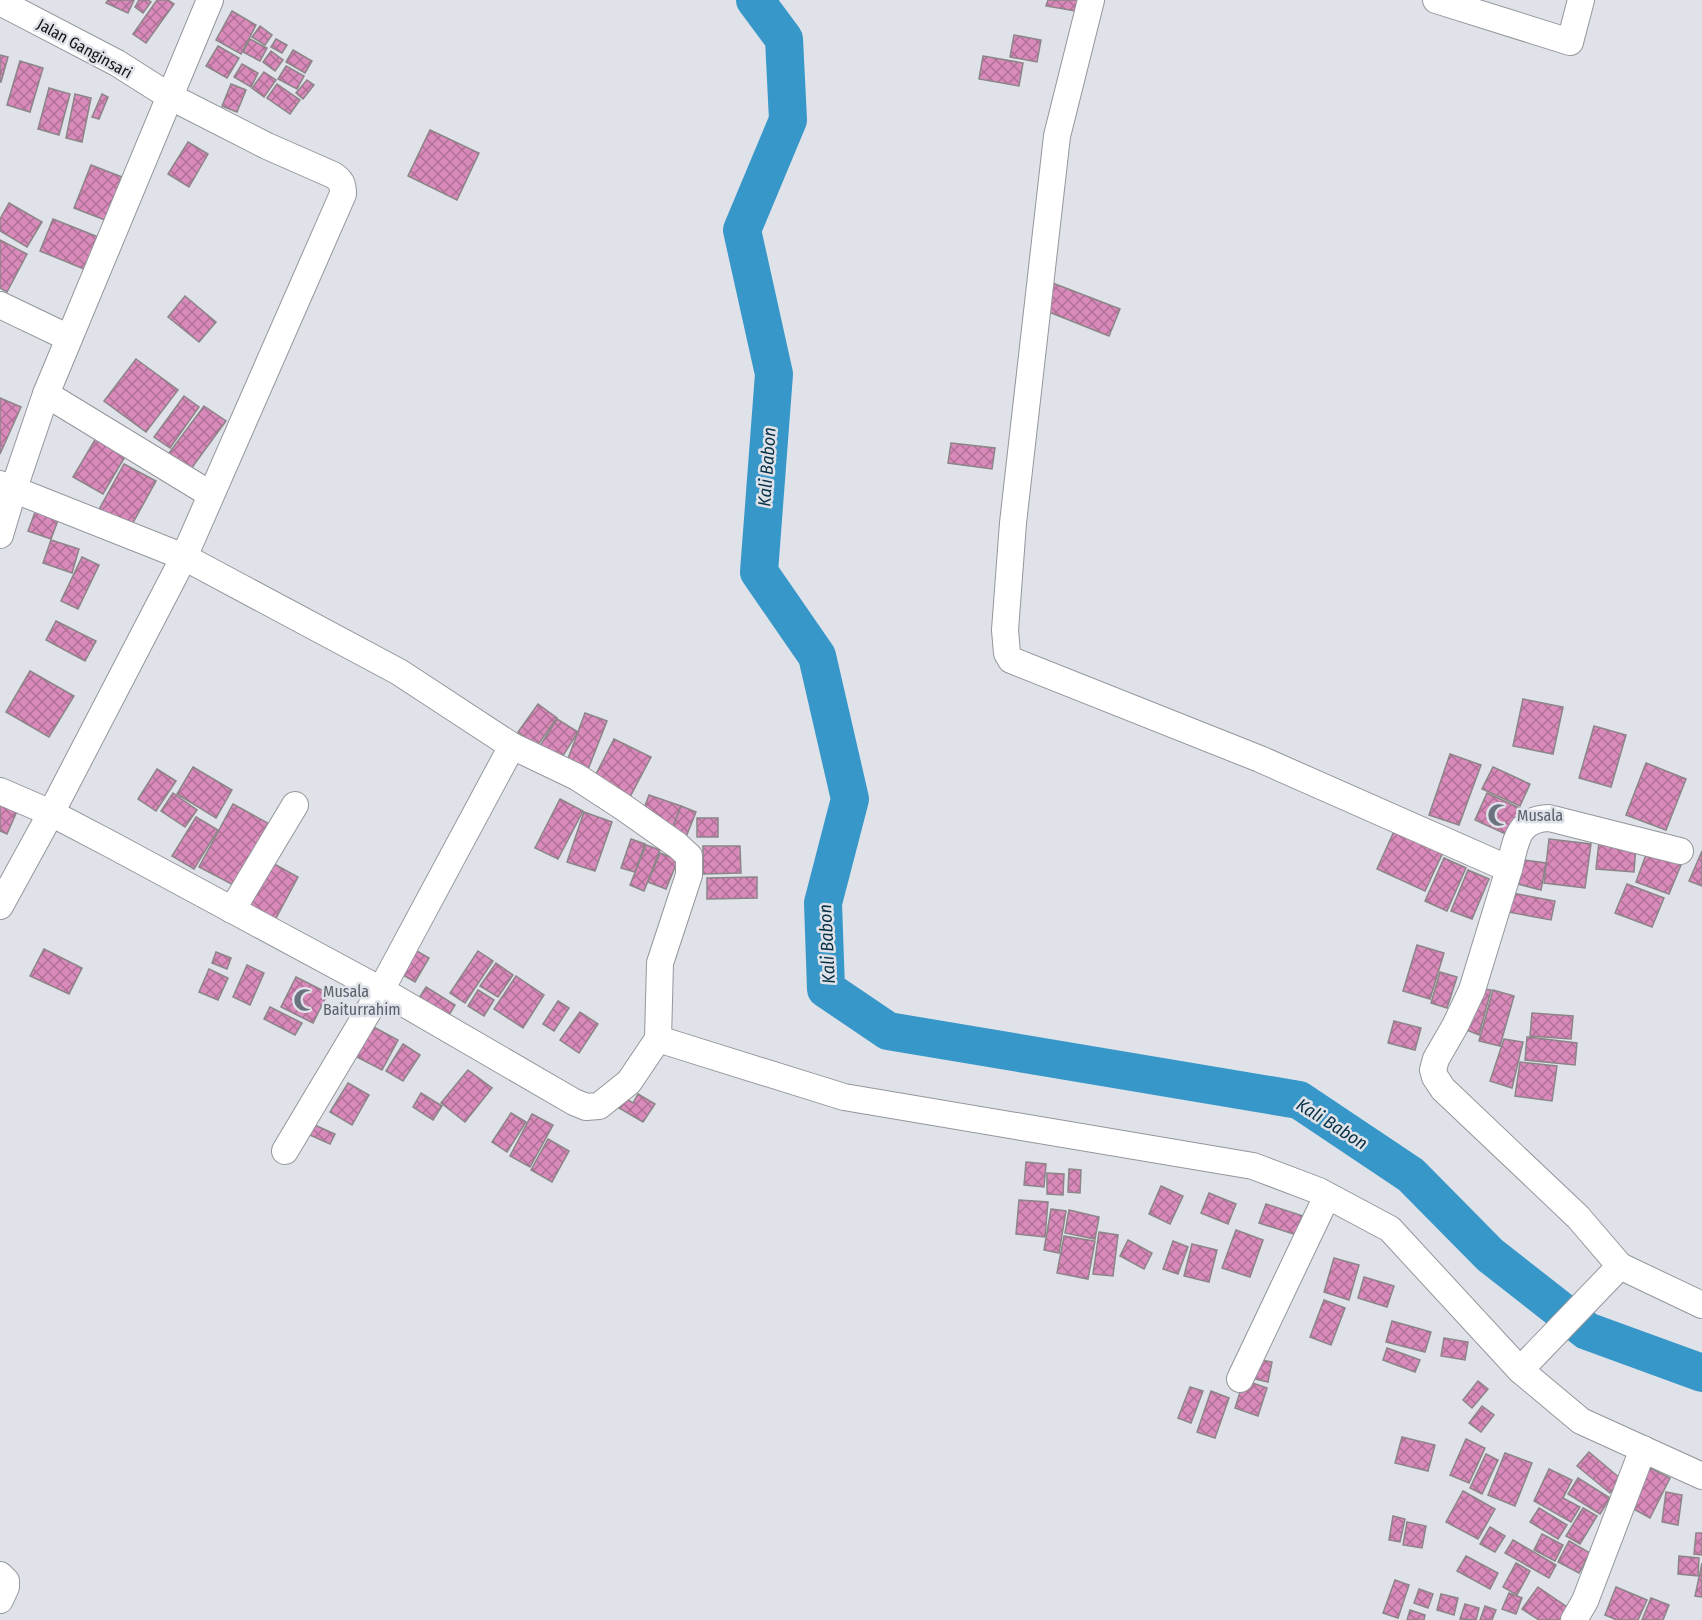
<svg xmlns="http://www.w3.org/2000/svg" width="1702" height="1620" viewBox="0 0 1702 1620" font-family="'Fira Sans Condensed',sans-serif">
<defs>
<pattern id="building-cross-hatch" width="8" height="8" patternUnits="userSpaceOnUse" patternTransform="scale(1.5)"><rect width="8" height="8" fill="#da8aba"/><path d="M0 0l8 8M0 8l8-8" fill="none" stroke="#af7096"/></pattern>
</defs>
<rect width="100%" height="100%" fill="#dfe2e8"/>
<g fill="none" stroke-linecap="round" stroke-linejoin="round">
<polyline stroke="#3897c9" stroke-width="38" points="755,0 784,39 788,120 742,230 774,374 759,572 817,656 850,799 823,903 826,989 888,1031 1299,1100 1411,1175 1490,1255 1587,1331 1702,1373"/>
</g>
<g fill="url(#building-cross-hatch)" stroke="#8b8588" stroke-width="1.5">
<polygon points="108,0 134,0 128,13 106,3"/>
<polygon points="139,0 148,0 151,2 143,13 135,7"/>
<polygon points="157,0 168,0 174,4 146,43 133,34"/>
<polygon points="1048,0 1083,0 1081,12 1046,6"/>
<polygon points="232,11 256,25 241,54 216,40"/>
<polygon points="260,26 272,35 265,45 252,37"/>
<polygon points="1014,35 1041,40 1037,62 1010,57"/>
<polygon points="250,39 267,48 260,61 243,52"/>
<polygon points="276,39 287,45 282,53 271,47"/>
<polygon points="218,46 239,58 227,78 206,66"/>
<polygon points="293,50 312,61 305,73 286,62"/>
<polygon points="271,51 283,60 275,71 263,62"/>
<polygon points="0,55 8,57 1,82 0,82"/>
<polygon points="983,56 1023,63 1019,86 979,79"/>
<polygon points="20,61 43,68 30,112 7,105"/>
<polygon points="242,64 258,73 251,87 234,77"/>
<polygon points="286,66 304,76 297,89 278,79"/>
<polygon points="264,72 276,80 264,97 252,88"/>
<polygon points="307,80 314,85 303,99 296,93"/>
<polygon points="231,84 246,90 237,112 222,106"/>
<polygon points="277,84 300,100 290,114 267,98"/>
<polygon points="49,88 70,94 59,135 38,129"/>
<polygon points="75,94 91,98 82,142 66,138"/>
<polygon points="102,94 108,97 99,119 92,117"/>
<polygon points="430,130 479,153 457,200 408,176"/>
<polygon points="188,142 208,154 189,187 168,174"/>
<polygon points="91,165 122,177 105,220 74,208"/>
<polygon points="9,203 42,222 27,247 0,231 0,219"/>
<polygon points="53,219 98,237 84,269 40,251"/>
<polygon points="0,240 27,254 7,292 0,288"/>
<polygon points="1050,282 1120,309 1109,336 1039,308"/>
<polygon points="185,296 216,322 199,342 168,317"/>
<polygon points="136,359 178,390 146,432 104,401"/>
<polygon points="184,396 199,407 170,448 154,437"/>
<polygon points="0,398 21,407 0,454"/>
<polygon points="204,406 226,421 188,473 166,457"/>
<polygon points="96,438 126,455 103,494 73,477"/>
<polygon points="951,443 995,448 992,469 948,463"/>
<polygon points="124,464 156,481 129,530 97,513"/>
<polygon points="37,507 60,515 51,539 28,531"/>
<polygon points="51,540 79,549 72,573 43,563"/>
<polygon points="82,557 99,565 78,609 61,601"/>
<polygon points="56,621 96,641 85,661 46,640"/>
<polygon points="30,671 74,696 49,737 6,712"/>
<polygon points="1523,699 1563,707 1553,754 1513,746"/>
<polygon points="538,704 557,718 537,746 518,732"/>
<polygon points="585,713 607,721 587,772 566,764"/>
<polygon points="557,719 578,732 557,765 536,752"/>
<polygon points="1594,726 1626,735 1611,787 1579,778"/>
<polygon points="614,739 651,757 630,797 594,778"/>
<polygon points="1450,754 1481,765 1459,825 1429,815"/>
<polygon points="1646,763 1686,779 1666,830 1626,815"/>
<polygon points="193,767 232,790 216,818 177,794"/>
<polygon points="1493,767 1530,784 1520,806 1482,789"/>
<polygon points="157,769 176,781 156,811 138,799"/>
<polygon points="173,793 197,810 185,827 161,811"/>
<polygon points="1487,793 1522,809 1510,836 1475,820"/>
<polygon points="649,795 681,806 671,832 641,817"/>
<polygon points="560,799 583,811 558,859 535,848"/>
<polygon points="0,803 17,811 7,834 0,831"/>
<polygon points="233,804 275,827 241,889 199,867"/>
<polygon points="681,806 696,812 686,837 671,832"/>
<polygon points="584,812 612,822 595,871 567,862"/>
<polygon points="196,817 218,830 194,869 172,856"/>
<rect x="697" y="818" width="21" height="19"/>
<polygon points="1396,827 1444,850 1425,891 1377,869"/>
<polygon points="631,839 645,844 635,872 621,868"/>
<polygon points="1549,839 1591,844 1585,888 1544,883"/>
<polygon points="1599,842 1636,846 1634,872 1596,869"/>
<polygon points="646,845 660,850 644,891 630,885"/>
<polygon points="703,846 740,846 741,873 703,874"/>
<polygon points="1702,851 1702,886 1689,881"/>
<polygon points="1647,852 1681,865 1669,894 1636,882"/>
<polygon points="660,853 678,860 666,889 648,882"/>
<polygon points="1444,858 1466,868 1447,911 1425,901"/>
<polygon points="265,859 298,877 275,920 242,902"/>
<polygon points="1517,859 1546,863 1541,890 1510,882"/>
<polygon points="1468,870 1489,879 1472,919 1451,911"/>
<polygon points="757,877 757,898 707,899 707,878"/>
<polygon points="1627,884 1664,898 1652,927 1615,913"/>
<polygon points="1512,893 1555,901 1551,920 1508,912"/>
<polygon points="1417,945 1444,953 1430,999 1403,991"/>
<polygon points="410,947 429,958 415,982 396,971"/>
<polygon points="44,949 82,968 69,994 30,976"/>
<polygon points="478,951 493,961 465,1003 450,993"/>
<polygon points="216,952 231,958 227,969 212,963"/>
<polygon points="496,963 513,975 498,997 480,986"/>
<polygon points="247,965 264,973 250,1005 233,997"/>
<polygon points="209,969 228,978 218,1000 199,992"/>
<polygon points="1440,972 1457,977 1447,1008 1431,1003"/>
<polygon points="516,976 544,995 523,1028 494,1009"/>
<polygon points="296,977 328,993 313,1023 281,1007"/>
<polygon points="426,987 455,1005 443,1025 414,1006"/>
<polygon points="1475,987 1491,990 1479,1035 1462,1028"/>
<polygon points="478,990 494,1000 484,1016 468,1006"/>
<polygon points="1493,990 1514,996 1500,1046 1479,1041"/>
<polygon points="558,1001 569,1008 554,1031 543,1024"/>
<polygon points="270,1007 302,1023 295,1035 264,1019"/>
<polygon points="580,1012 598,1024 579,1053 560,1040"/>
<polygon points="1532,1013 1573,1016 1571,1039 1530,1036"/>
<polygon points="1394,1021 1421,1028 1415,1050 1388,1043"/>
<polygon points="370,1025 398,1040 382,1070 353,1055"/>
<polygon points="1527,1037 1577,1043 1575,1065 1525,1060"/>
<polygon points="1504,1039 1523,1042 1512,1088 1490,1081"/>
<polygon points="403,1044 420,1055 403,1081 386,1071"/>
<polygon points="1520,1062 1557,1066 1552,1101 1515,1096"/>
<polygon points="468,1070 492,1088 465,1122 441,1103"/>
<polygon points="348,1083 369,1095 352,1125 330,1112"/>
<polygon points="421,1093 442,1106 433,1120 413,1107"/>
<polygon points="638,1094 655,1104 643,1122 619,1108 625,1098 633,1103"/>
<polygon points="511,1113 526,1122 507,1152 492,1142"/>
<polygon points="532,1114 553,1125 530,1167 510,1156"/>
<polygon points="308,1122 335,1134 330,1144 303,1132"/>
<polygon points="548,1139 569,1151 552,1182 531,1170"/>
<polygon points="1026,1162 1046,1164 1044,1187 1024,1185"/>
<polygon points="1069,1169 1081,1170 1080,1193 1068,1192"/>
<polygon points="1047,1173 1064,1174 1063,1195 1047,1194"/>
<polygon points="1161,1186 1183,1196 1170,1224 1149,1214"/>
<polygon points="1209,1193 1236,1204 1228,1224 1201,1213"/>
<polygon points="1019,1200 1048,1202 1045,1237 1016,1234"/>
<polygon points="1266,1204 1306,1217 1300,1236 1259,1223"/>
<polygon points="1051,1209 1066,1211 1059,1253 1044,1250"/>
<polygon points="1069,1210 1099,1217 1095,1239 1065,1233"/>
<polygon points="1236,1230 1263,1240 1250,1277 1222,1268"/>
<polygon points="1099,1232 1118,1235 1113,1276 1093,1274"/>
<polygon points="1064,1236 1095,1241 1088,1279 1057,1273"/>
<polygon points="1128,1240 1152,1253 1144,1269 1120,1256"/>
<polygon points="1173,1241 1188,1247 1178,1274 1163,1269"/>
<polygon points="1192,1244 1217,1250 1209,1282 1184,1276"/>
<polygon points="1334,1258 1359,1265 1349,1300 1324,1292"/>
<polygon points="1364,1277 1394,1286 1387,1307 1358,1298"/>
<polygon points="1324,1300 1345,1308 1331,1345 1310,1337"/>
<polygon points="1392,1321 1431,1332 1425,1352 1386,1342"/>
<polygon points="1444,1338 1468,1342 1465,1360 1441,1356"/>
<polygon points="1387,1348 1420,1360 1415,1372 1383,1360"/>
<polygon points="1251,1358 1272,1362 1268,1382 1247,1377"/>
<polygon points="1244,1380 1267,1388 1258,1416 1235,1408"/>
<polygon points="1478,1381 1488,1389 1472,1408 1463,1400"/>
<polygon points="1190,1387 1203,1391 1191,1423 1178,1418"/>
<polygon points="1211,1391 1229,1398 1215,1438 1197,1432"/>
<polygon points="1482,1406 1494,1415 1481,1432 1469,1423"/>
<polygon points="1402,1437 1435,1445 1428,1471 1395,1463"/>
<polygon points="1466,1439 1485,1448 1469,1483 1450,1475"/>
<polygon points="1589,1452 1621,1479 1610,1493 1577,1466"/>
<polygon points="1505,1453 1532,1463 1515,1506 1488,1495"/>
<polygon points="1486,1454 1498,1460 1482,1494 1470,1488"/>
<polygon points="1648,1467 1670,1478 1650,1518 1628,1506"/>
<polygon points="1549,1469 1572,1480 1563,1498 1580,1507 1571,1522 1534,1501"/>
<polygon points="1578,1478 1610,1498 1600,1514 1568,1494"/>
<polygon points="1463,1491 1495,1509 1478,1539 1446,1522"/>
<polygon points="1666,1492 1682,1495 1678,1525 1662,1522"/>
<polygon points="1539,1508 1567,1525 1558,1539 1530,1522"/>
<polygon points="1583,1508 1597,1516 1580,1544 1566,1536"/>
<polygon points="1393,1516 1405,1519 1400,1542 1389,1540"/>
<polygon points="1407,1522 1426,1526 1422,1548 1403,1545"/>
<polygon points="1490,1527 1505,1536 1495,1552 1480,1544"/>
<polygon points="1696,1533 1702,1533 1702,1555 1694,1554"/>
<polygon points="1542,1534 1563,1545 1555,1561 1534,1550"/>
<polygon points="1513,1540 1556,1565 1549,1578 1505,1553"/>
<polygon points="1569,1541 1590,1553 1579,1573 1558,1562"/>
<polygon points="1466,1556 1498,1573 1490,1589 1457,1571"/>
<polygon points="1679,1556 1699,1558 1698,1576 1678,1574"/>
<polygon points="1516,1563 1530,1571 1517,1595 1503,1587"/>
<polygon points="1702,1563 1702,1597 1695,1596"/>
<polygon points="1395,1580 1409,1585 1398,1618 1383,1613"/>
<polygon points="1538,1587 1570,1609 1563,1620 1539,1620 1522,1609"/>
<polygon points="1616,1587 1647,1600 1638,1620 1617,1620 1605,1615"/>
<polygon points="1419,1589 1433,1594 1428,1608 1414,1603"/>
<polygon points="1509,1593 1522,1598 1516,1614 1502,1609"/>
<polygon points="1441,1594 1458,1598 1454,1615 1437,1610"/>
<polygon points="1651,1598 1669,1605 1663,1620 1642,1620"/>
<polygon points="1465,1604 1479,1608 1476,1620 1460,1619"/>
<polygon points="1485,1606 1496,1610 1492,1620 1480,1620"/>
<polygon points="1410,1610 1425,1615 1424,1620 1407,1620"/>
</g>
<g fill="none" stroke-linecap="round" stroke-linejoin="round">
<g stroke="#93969b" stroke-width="28">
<g id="minor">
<path d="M 1091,0 L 1057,136 L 1013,523 L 1005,630 L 1007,653 L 1011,660 L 1260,759 L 1509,869 C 1516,843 1516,819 1549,818 L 1680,851"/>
<polyline points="1436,0 1570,42 1581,0"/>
<path d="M 0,2 L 117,63 L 169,96 L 267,146 L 333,175 C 341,180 343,184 343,194 L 184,557 L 51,813 L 0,906"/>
<polyline points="0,305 69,338"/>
<polyline points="46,394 210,494"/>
<polyline points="0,484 184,557 399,672 512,746 577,777 623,807 677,845 689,856 689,875 660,963 658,1039 629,1082 599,1106 586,1107 574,1102 381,990 112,845 51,813 0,791"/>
<polyline points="0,535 14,488 46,394 210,0"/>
<polyline points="1509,869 1472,990 1455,1026 1436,1059 1433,1070 1435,1077 1443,1089 1578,1217 1620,1266 1520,1370"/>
<polyline points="232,910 295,805"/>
<polyline points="658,1039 844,1097 1253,1166 1319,1191 1390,1229 1520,1370 1581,1421 1702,1476"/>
<polyline points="285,1151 381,990 512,746"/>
<polyline points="1620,1266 1702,1305"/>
<polyline points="1240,1379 1327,1196"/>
<polyline points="0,1575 6,1581 6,1587 0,1600"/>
<polyline points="1574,1620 1585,1601 1643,1449"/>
</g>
</g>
<use href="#minor" stroke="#fff" stroke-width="26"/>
</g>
<defs>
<g id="mosque-bare" transform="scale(1.8)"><path d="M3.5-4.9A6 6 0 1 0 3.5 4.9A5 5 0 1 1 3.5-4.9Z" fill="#6b7280" stroke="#dfe2e8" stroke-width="2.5" paint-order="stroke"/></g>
</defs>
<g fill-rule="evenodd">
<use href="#mosque-bare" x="1499" y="815"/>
<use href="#mosque-bare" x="305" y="1000"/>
</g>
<g text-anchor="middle" stroke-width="5" stroke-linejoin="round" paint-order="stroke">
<g font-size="16" fill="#121315" stroke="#dfe2e8">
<text transform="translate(85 48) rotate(29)" y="6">Jalan Ganginsari</text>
</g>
<g font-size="16" fill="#5b616d" stroke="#dfe2e8" text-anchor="start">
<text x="1517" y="821">Musala</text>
<text x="323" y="997">Musala<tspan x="323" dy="18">Baiturrahim</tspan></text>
</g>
<g font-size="18" font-style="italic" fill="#063045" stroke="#dfe2e8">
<text transform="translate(767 467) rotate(-86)" y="6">Kali Babon</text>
<text transform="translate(827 944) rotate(-93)" y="6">Kali Babon</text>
<text transform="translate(1332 1124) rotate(32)" y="6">Kali Babon</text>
</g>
</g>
</svg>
